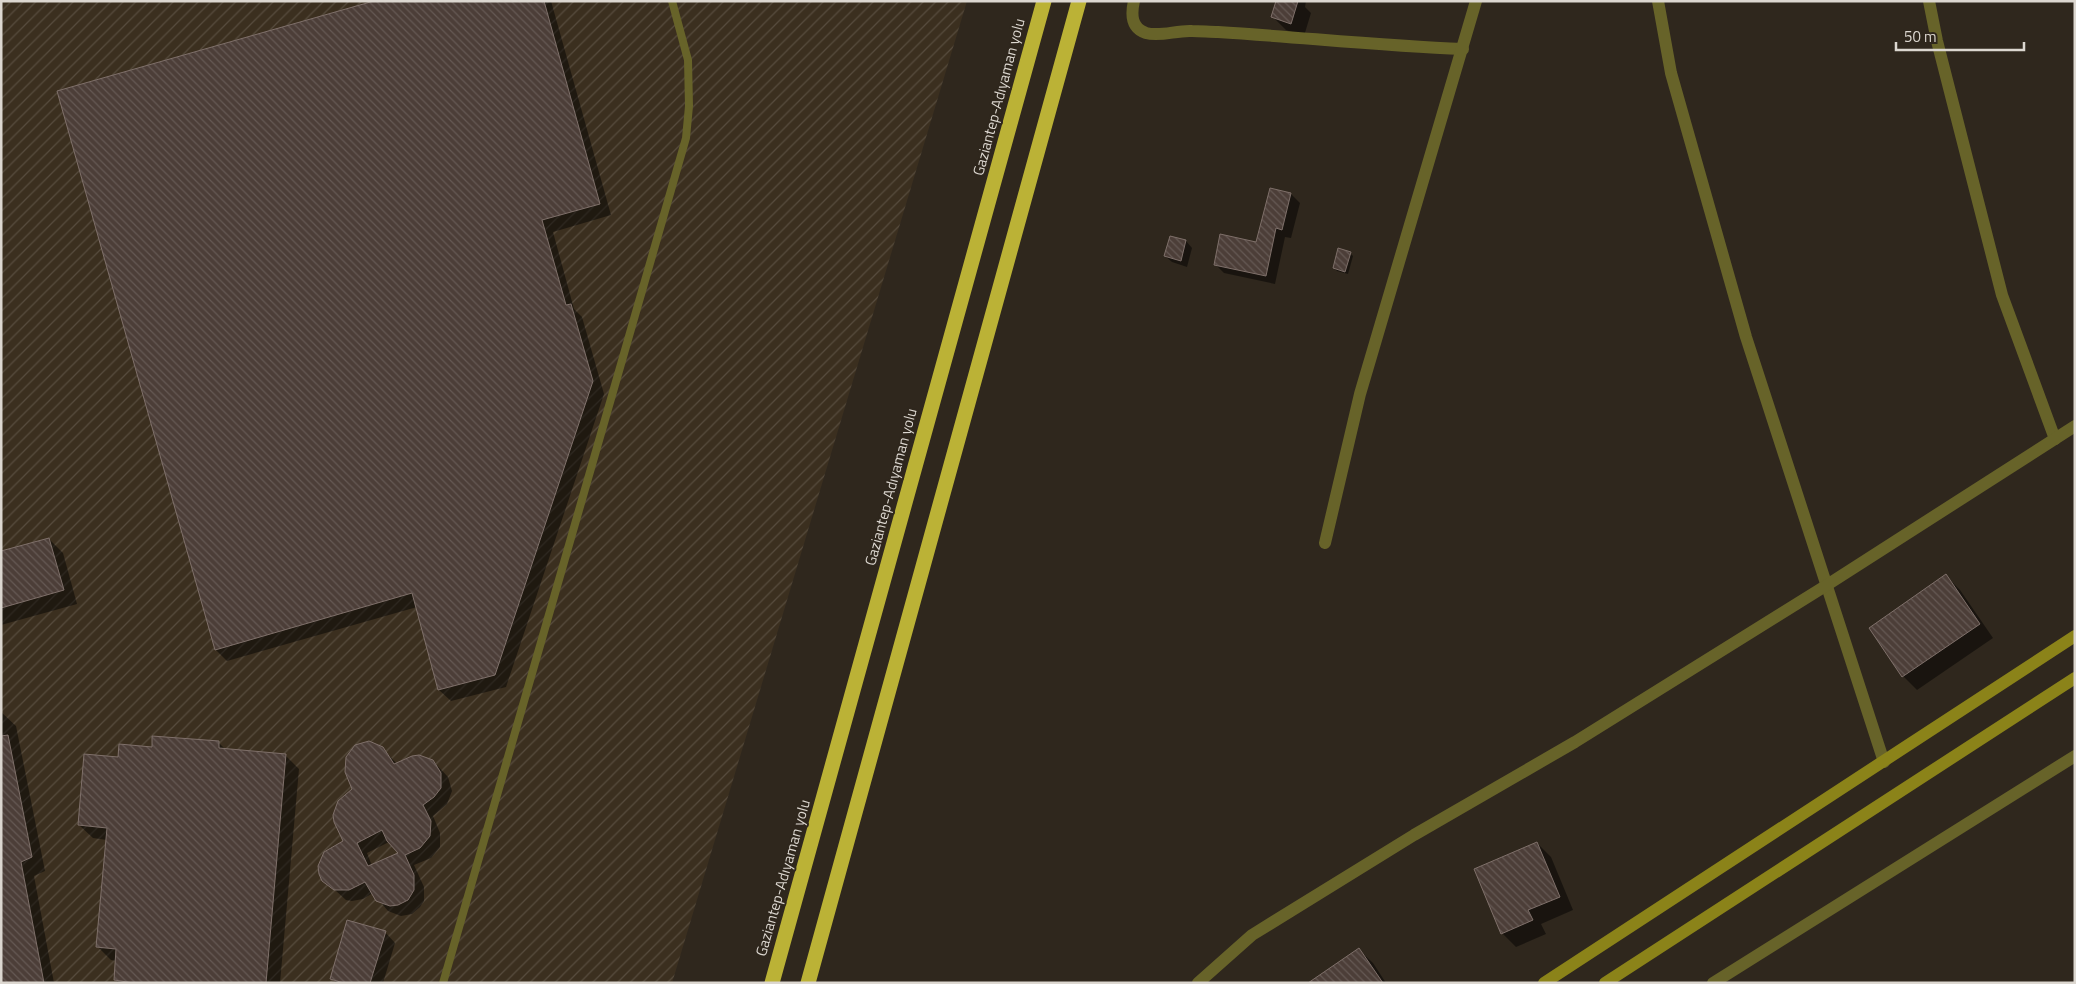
<svg xmlns="http://www.w3.org/2000/svg" width="2076" height="984" viewBox="0 0 2076 984" font-family="'Titillium Web',sans-serif">
<defs>
<pattern id="industrial-furrows" width="10" height="10" patternUnits="userSpaceOnUse" patternTransform="scale(1.25)"><rect width="10" height="10" fill="#3b2f1f"/><path d="M-1 1l2-2M0 10L10 0M9 11l2-2" fill="none" stroke="#574c3e"/></pattern>
<pattern id="building-back-hatch" width="6" height="6" patternUnits="userSpaceOnUse" patternTransform="scale(1.25)"><rect width="6" height="6" fill="#4c3e38"/><path d="M-1 5l2 2M0 0l6 6M5-1l2 2" fill="none" stroke="#655954"/></pattern>
</defs>
<rect width="100%" height="100%" fill="#2f271d"/>
<polygon fill="url(#industrial-furrows)" points="1,1 967,1 672,983 1,983"/>
<g fill="#0007" fill-rule="evenodd">
<polygon points="378,1 551,1 611,215 553,232 574,309 582,317 604,394 506,687 451,701 439,690 417,607 227,661 216,650"/>
<polygon points="1278,1 1306,1 1305,7 1311,13 1304,36 1286,30 1273,17"/>
<polygon points="1291,194 1300,203 1291,238 1285,237 1275,284 1224,273 1215,264 1257,243"/>
<polygon points="1171,237 1186,241 1192,248 1187,267 1172,262 1165,256"/>
<polygon points="1350,253 1353,256 1348,274 1337,271 1334,268"/>
<polygon points="49,539 63,553 77,604 1,625 1,553"/>
<polygon points="1946,576 1960,590 1993,638 1917,690 1903,676 1871,628"/>
<polygon points="1,712 16,726 45,871 34,876 54,983 1,983"/>
<polygon points="219,743 226,750 285,755 299,769 280,983 118,983 115,979 117,961 111,960 98,947 107,840 93,838 79,825 119,759 153,748"/>
<path d="M 382,748 L 397,764 L 433,761 L 448,777 L 452,791 L 447,804 L 433,816 L 440,833 L 440,847 L 431,858 L 414,865 L 424,887 L 424,901 L 420,907 L 412,914 L 401,916 L 388,911 L 373,893 L 363,899 L 352,901 L 346,900 L 324,880 L 321,859 L 330,848 L 344,841 L 354,789 L 346,772 L 345,765 L 350,751 ZM 389,842 L 400,854 L 372,866 L 367,853 Z"/>
<polygon points="1537,843 1551,857 1573,910 1541,924 1546,934 1516,947 1502,933"/>
<polygon points="385,932 395,943 383,983 336,983 332,978"/>
<polygon points="1359,950 1373,963 1386,983 1311,983"/>
</g>
<g fill="url(#building-back-hatch)" stroke="#7f706a" fill-rule="evenodd">
<polygon points="374,1 544,1 600,204 542,220 566,305 571,304 593,381 495,675 438,690 412,593 215,650 57,91"/>
<polygon points="1276,1 1298,1 1291,24 1271,17"/>
<polygon points="1270,188 1291,193 1282,230 1276,228 1266,276 1214,265 1220,234 1256,242"/>
<polygon points="1170,236 1186,240 1181,261 1164,256"/>
<polygon points="1338,248 1351,252 1345,272 1333,268"/>
<polygon points="49,538 64,590 1,608 1,551"/>
<polygon points="1946,574 1980,624 1902,677 1869,628"/>
<polygon points="8,735 32,857 21,862 44,983 1,983 1,736"/>
<polygon points="152,736 219,741 219,748 286,754 266,983 134,983 114,980 116,949 96,947 107,828 78,825 84,754 118,757 119,744 152,747"/>
<path d="M 369,741 L 383,747 L 394,764 L 412,756 L 419,755 L 433,760 L 441,773 L 441,788 L 434,797 L 423,805 L 431,821 L 430,836 L 420,848 L 405,855 L 414,875 L 414,890 L 408,900 L 398,905 L 390,906 L 376,901 L 365,882 L 349,890 L 334,890 L 322,881 L 319,874 L 318,866 L 324,852 L 343,841 L 334,822 L 333,815 L 338,801 L 352,789 L 345,772 L 346,757 L 355,745 ZM 382,830 L 387,841 L 398,853 L 368,866 L 357,843 Z"/>
<polygon points="1537,842 1560,897 1528,910 1533,920 1501,934 1474,869"/>
<polygon points="347,920 386,931 370,983 344,983 330,979"/>
<polygon points="1359,948 1383,983 1308,983"/>
</g>
<g fill="none" stroke-linecap="round" stroke-linejoin="round">
<polyline stroke="#676329" stroke-width="8" points="443,983 686,138 689,106 688,60 672,1"/>
<g stroke="#676329" stroke-width="12">
<path d="M 1134,1 C 1131,14 1131,28 1146,33 C 1160,37 1177,30 1192,31 C 1201,31 1210,32 1218,32 C 1300,37 1381,46 1463,49"/>
<polyline points="1658,1 1671,73 1746,337 1884,762"/>
<polyline points="1929,1 1937,41 2002,295 2055,439"/>
<polyline points="1325,543 1360,394 1476,1"/>
<polyline points="1198,983 1252,935 1414,835 1575,742 1827,585 2075,426"/>
<polyline points="1713,983 2075,756"/>
</g>
<g stroke="#8b8319" stroke-width="12">
<polyline points="1544,983 2075,636"/>
<polyline points="1605,983 2075,678"/>
</g>
<g stroke="#bbb236" stroke-width="15">
<polyline points="772,983 1044,1"/>
<polyline points="808,983 1079,1"/>
</g>
</g>
<g text-anchor="middle" stroke-width="4" stroke-linejoin="round" paint-order="stroke">
<g font-size="15" fill="#dcd7d0" stroke="#2f271d">
<text transform="translate(999 97) rotate(-75)" y="5">Gaziantep-Adıyaman yolu</text>
<text transform="translate(891 487) rotate(-75)" y="5">Gaziantep-Adıyaman yolu</text>
<text transform="translate(783 878) rotate(-74)" y="5">Gaziantep-Adıyaman yolu</text>
</g>
</g>
<rect width="2076" height="984" fill="none" stroke="#dcd7d0" stroke-width="5"/>
<path d="M1896 42v8h128v-8" fill="none" stroke="#dcd7d0" stroke-width="2.5"/>
<text x="1904" y="42" font-size="15" fill="#dcd7d0" stroke="#2f271d" stroke-width="4" paint-order="stroke">50 m</text>
</svg>
